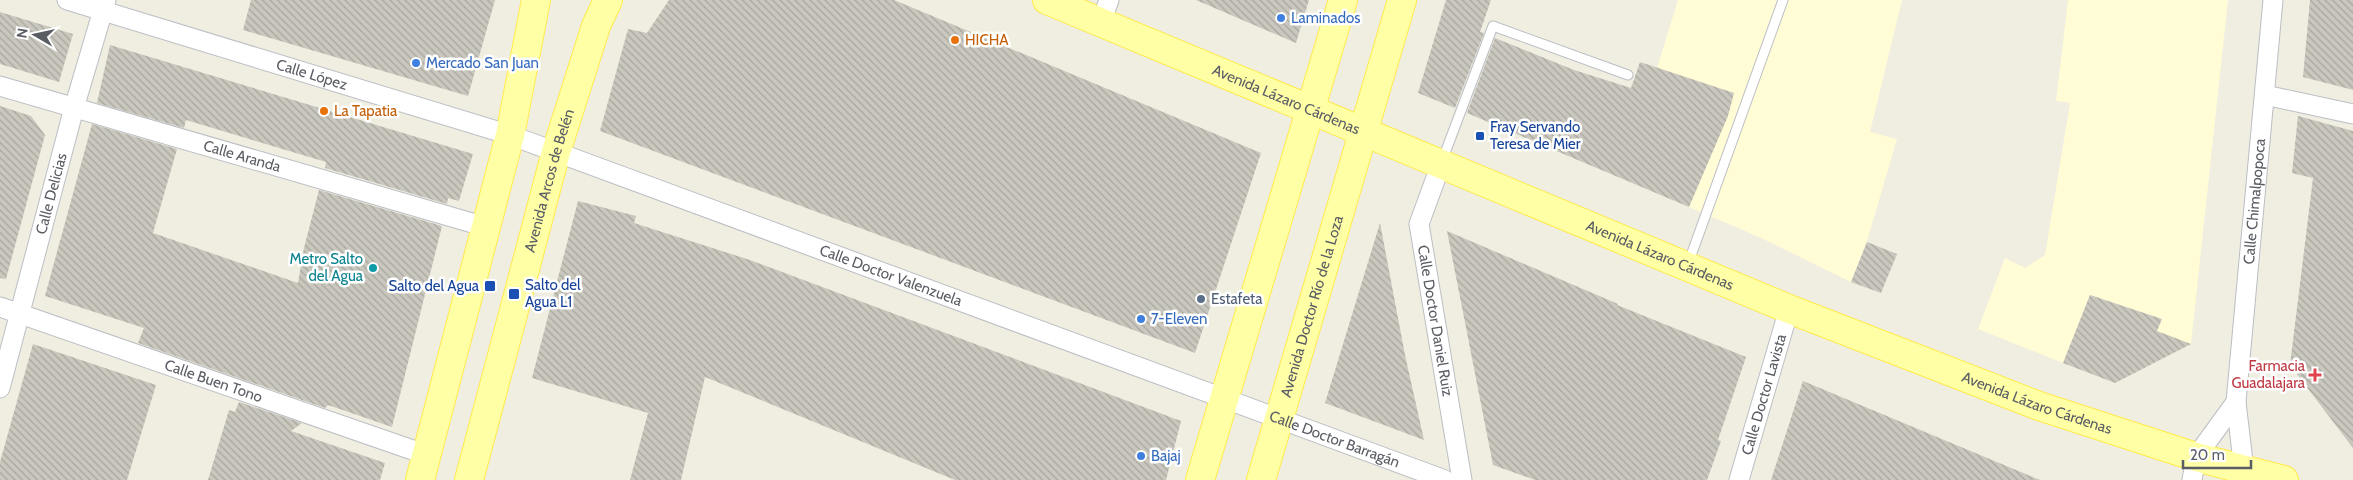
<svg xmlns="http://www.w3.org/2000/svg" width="2353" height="480" viewBox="0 0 2353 480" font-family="Cabin,sans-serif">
<defs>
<pattern id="building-back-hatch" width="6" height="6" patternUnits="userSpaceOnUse" patternTransform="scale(1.25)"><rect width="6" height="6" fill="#cac8be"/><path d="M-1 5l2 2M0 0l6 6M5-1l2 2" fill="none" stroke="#a7a69e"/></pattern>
</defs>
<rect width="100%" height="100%" fill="#efeee1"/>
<g fill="#fffcd6">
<polygon points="1678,0 1902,0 1870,132 1897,139 1867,241 1851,282 1759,237 1689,207 1727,117 1657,68"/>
<polygon points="2068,0 2228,0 2191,344 2155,336 2161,319 2090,295 2063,363 1978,329 2005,258 2025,268 2045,255 2070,103 2056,101"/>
</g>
<g fill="url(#building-back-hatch)">
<polygon points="251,0 495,0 468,96 243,30"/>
<polygon points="669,0 894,0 1261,153 1195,353 600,131 628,29 647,33"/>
<polygon points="1196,0 1309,0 1296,43"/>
<polygon points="1446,0 1491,0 1480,32 1484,33 1455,108 1418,93"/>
<polygon points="2310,0 2353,0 2353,90 2303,77"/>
<polygon points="0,12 73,34 59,82 0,64"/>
<polygon points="1495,38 1574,70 1631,88 1640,62 1734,93 1728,116 1689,207 1467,113"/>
<polygon points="110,45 473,154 459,201 448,198 447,204 325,168 326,162 186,120 184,128 97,103"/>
<polygon points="0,106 31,116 45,135 6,279 0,278"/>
<polygon points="2298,116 2353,131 2353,448 2290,365 2313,178 2292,173"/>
<polygon points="92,124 177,149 153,233 298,283 304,248 319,190 442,226 392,427 328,405 325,408 138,343 144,328 45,296"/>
<polygon points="578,201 636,216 634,223 750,260 1181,421 1166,480 955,480 705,377 681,480 630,480 648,413 532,378"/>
<polygon points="1380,223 1405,355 1424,440 1325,403"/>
<polygon points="1447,231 1618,304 1617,305 1746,357 1718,440 1721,441 1707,480 1535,480 1493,465"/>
<polygon points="1867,242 1897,254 1881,293 1851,282"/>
<polygon points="2090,295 2162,319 2157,331 2191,344 2115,383 2063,363"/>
<polygon points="33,344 156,385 127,480 0,480 0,462"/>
<polygon points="1803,381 2040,480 1771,480"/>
<polygon points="239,402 302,423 291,431 385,463 380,480 208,480 229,410 235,412"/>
</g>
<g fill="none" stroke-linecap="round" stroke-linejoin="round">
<g stroke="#bcbec4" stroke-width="11">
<g id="service">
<polyline points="1442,161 1493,26 1628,75"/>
<polyline points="1688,264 1783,0"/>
</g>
</g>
<g stroke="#bcbec4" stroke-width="21">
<g id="minor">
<path id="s1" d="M 67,0 L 510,135 L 1445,480"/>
<polyline points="1101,23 1109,0"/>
<path id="s2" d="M 0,86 L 486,227"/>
<polyline points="2265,95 2353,114"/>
<path id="s3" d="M 1441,164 L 1419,224 L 1462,480"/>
<path id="s4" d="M 0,307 L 427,455"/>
<path id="s5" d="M 0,388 L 74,108 L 106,0"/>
<path id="s6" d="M 2243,479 L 2244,470 L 2236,402 L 2273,0"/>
<path id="s7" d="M 1739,480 L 1789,309"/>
<polyline points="2192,480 2196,457 2236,402"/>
</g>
</g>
<g stroke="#ffea4a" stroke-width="30">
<g id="primary">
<path id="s8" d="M 1047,0 L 1789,309 L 2039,406 L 2196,457 L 2284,480"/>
<polyline points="420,480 510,135 536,0"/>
<path id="s9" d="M 469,480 L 556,152 L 596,26 L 608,0"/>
<polyline points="1200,480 1343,0"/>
<path id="s10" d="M 1261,480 L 1402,0"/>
</g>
</g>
<use href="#service" stroke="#fff" stroke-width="9"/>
<use href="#minor" stroke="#fff" stroke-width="19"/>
<use href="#primary" stroke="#ffffa6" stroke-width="28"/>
</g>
<g fill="#3f7fe0" stroke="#fff" stroke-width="2">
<circle cx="1281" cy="18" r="5"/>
<circle cx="416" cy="63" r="5"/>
<circle cx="1141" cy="319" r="5"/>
<circle cx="1141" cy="456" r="5"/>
</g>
<g fill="#e8710a" stroke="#fff" stroke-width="2">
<circle cx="955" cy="40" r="5"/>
<circle cx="324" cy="111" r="5"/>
</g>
<g fill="#1a4fb4" stroke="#fff" stroke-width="2">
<rect x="1475" y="131" width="10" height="10" rx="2.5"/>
<rect x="484" y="280" width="12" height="12" rx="2.5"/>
<rect x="508" y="288" width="12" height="12" rx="2.5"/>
</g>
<circle fill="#0f9aa8" stroke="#fff" stroke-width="2" cx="373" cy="268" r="5"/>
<circle fill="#5c6f8a" stroke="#fff" stroke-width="2" cx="1201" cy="299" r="5"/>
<path fill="#e0444e" stroke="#fff" stroke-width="2" d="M2312.5 367.5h5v5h5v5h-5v5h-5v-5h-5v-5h5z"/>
<g text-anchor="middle" stroke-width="5" stroke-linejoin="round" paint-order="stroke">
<g font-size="15" fill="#366cbe" stroke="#fff" text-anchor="start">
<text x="1291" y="23">Laminados</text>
<text x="426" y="68">Mercado San Juan</text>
<text x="1151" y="324">7-Eleven</text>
<text x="1151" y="461">Bajaj</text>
</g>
<g font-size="15" fill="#c56008" stroke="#fff" text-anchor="start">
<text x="965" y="45">HICHA</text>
<text x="334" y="116">La Tapatia</text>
</g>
<g font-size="15" fill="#5a5d64" stroke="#fff">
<text dy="5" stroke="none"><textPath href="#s1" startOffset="256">Calle López</textPath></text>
<text dy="5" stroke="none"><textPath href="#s8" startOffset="259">Avenida Lázaro Cárdenas</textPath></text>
<text dy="5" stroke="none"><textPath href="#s2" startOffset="252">Calle Aranda</textPath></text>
<text dy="5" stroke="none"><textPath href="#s9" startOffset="310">Avenida Arcos de Belén</textPath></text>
<text dy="5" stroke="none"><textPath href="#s5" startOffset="201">Calle Delicias</textPath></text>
<text dy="5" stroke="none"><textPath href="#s6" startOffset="279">Calle Chimalpopoca</textPath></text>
<text dy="5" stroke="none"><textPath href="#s8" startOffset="664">Avenida Lázaro Cárdenas</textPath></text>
<text dy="5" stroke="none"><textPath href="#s1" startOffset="869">Calle Doctor Valenzuela</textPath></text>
<text dy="5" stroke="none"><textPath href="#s10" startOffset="181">Avenida Doctor Río de la Loza</textPath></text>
<text dy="5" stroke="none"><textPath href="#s3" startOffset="162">Calle Doctor Daniel Ruiz</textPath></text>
<text dy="5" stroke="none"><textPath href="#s4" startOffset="226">Calle Buen Tono</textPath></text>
<text dy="5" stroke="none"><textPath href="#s7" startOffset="89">Calle Doctor Lavista</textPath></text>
<text dy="5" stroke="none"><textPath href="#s8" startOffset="1069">Avenida Lázaro Cárdenas</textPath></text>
<text dy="5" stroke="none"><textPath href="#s1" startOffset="1342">Calle Doctor Barragán</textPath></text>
</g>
<g font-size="15" fill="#164399" stroke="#fff" text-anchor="start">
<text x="1490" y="132">Fray Servando<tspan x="1490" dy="17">Teresa de Mier</tspan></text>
<text x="525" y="290">Salto del<tspan x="525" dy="17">Agua L1</tspan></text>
<text x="479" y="291" text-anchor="end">Salto del Agua</text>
</g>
<g font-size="15" fill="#0d838f" stroke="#fff" text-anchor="end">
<text x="363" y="264">Metro Salto<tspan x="363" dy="17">del Agua</tspan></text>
</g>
<g font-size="15" fill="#4e5e75" stroke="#fff" text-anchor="start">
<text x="1211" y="304">Estafeta</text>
</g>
<g font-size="15" fill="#be3a42" stroke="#fff" text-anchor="end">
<text x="2305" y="371">Farmacia<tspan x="2305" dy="17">Guadalajara</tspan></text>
</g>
</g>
<g transform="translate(35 35) rotate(279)" stroke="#ffffff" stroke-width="4" paint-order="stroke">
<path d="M0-4L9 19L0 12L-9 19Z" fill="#5a5d64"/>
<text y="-8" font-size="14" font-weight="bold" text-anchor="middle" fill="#5a5d64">N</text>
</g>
<path d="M2183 460v8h68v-8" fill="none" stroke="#5a5d64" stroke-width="2.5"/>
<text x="2190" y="460" font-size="15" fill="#5a5d64" stroke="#ffffff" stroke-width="4" paint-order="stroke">20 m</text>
</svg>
